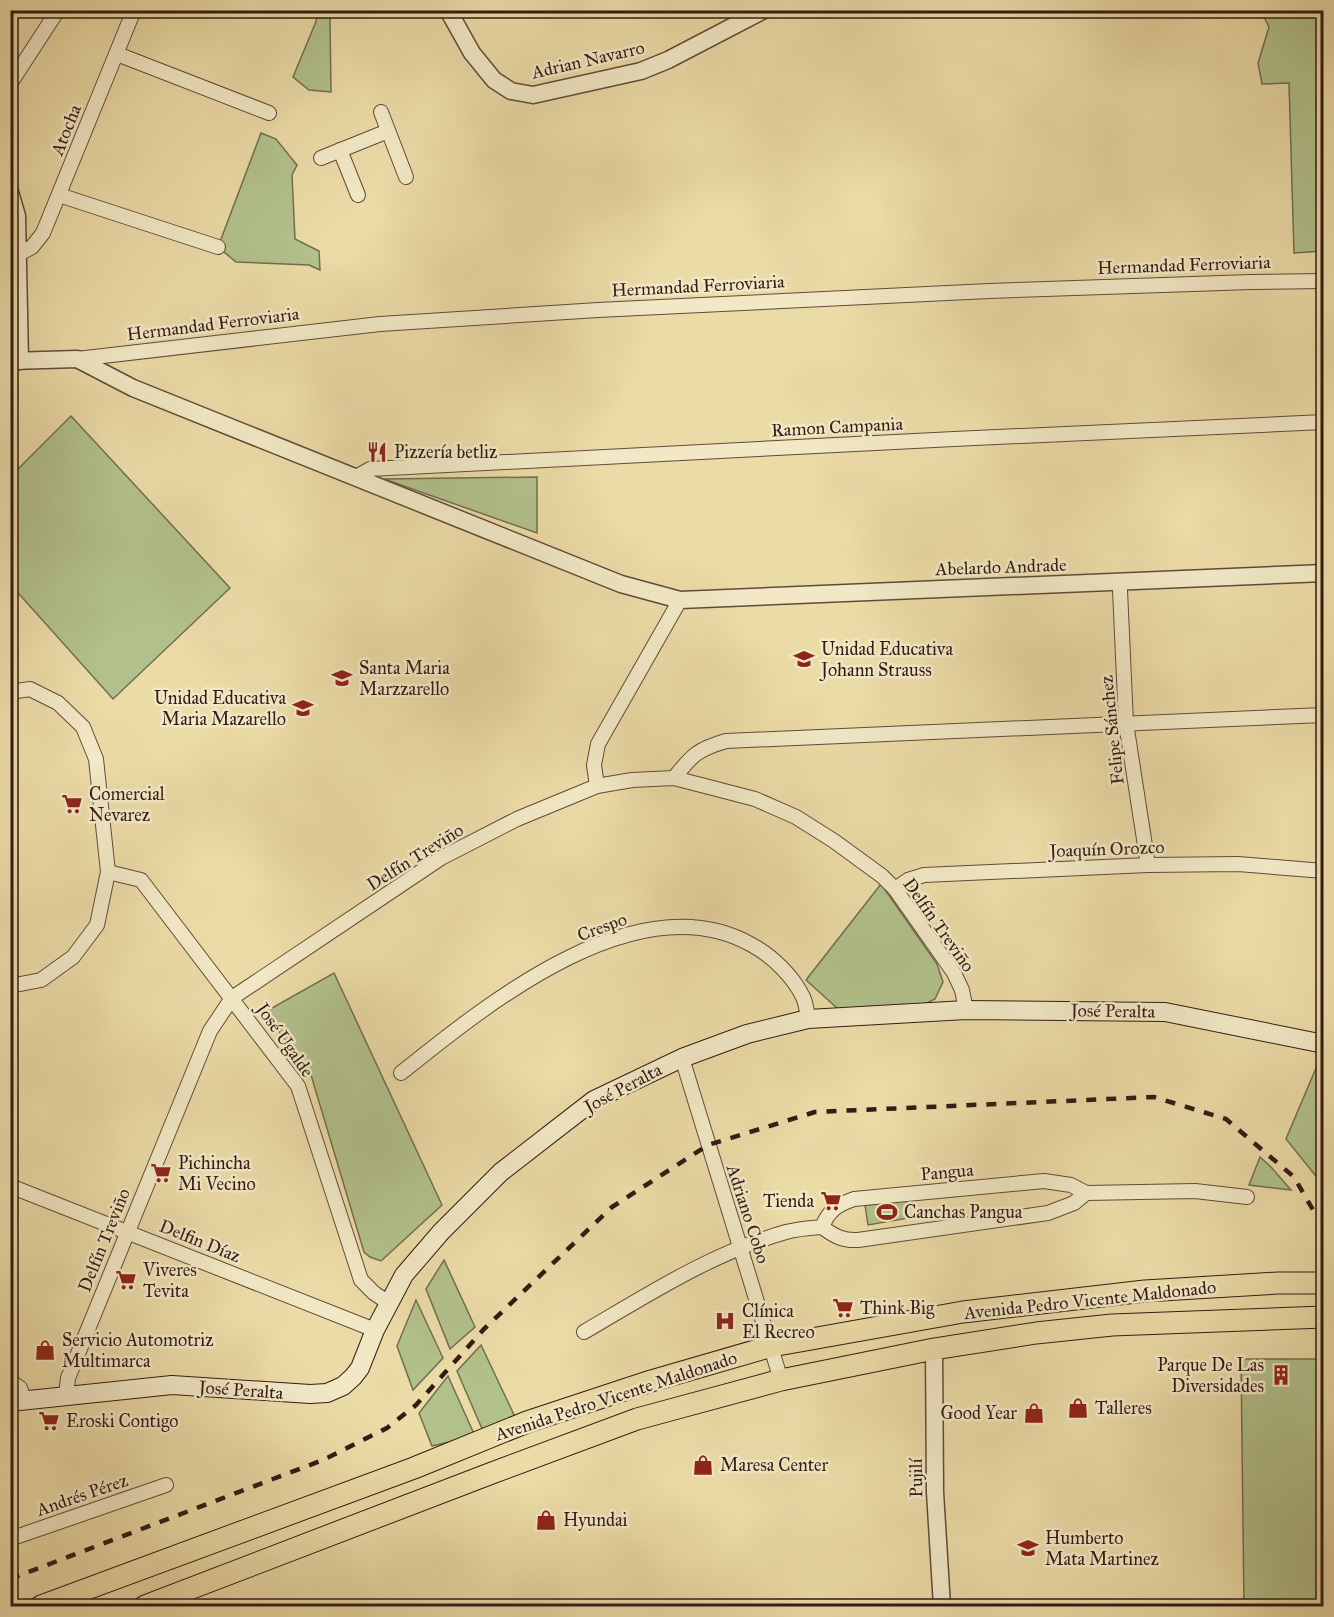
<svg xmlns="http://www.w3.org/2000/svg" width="1334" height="1617" viewBox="0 0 1334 1617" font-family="'IM FELL Great Primer',serif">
<rect width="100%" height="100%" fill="#ebdba7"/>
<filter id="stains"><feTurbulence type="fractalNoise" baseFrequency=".00333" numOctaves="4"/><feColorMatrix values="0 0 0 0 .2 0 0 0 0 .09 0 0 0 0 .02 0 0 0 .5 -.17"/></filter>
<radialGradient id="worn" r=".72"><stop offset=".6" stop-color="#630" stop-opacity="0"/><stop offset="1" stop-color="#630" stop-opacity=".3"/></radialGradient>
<g fill="#b2c18b" stroke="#726e4f" stroke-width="1.5">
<polygon points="319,11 329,11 330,18 331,92 309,90 293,77 315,24"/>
<polygon points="1261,11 1323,11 1323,251 1294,253 1289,83 1262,84 1258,63 1269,27"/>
<polygon points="261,133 276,139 297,165 292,175 295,239 319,251 320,270 309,265 236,262 218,247"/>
<polygon points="71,416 230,588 113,699 11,585 11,476"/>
<polygon points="537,477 537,533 384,479"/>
<polygon points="881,884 937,964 943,982 935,999 921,1006 838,1009 806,980"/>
<polygon points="334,973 442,1205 381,1261 370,1257 364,1252 311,1075 265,1012"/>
<polygon points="1319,1061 1324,1062 1323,1185 1286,1139"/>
<polygon points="1260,1157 1271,1167 1291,1190 1249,1185"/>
<polygon points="906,1201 909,1218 868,1225 865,1205"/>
<polygon points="444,1260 475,1327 450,1349 426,1289"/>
<polygon points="416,1300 443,1358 413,1390 397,1346"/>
<polygon points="481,1345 516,1419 483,1431 457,1371"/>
<polygon points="1241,1359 1323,1359 1323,1606 1244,1606"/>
<polygon points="448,1376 475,1436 432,1446 419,1413"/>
</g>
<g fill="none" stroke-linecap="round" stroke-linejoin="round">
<g stroke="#604b38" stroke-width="16">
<g id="minor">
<polyline points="117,54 269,113"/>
<polyline points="10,84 58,10"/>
<polyline points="381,112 406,177"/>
<polyline points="340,150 358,195"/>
<polyline points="321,158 388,131"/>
<polyline points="59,195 218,247"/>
<polyline points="19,254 32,247 43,233 134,10"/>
<polyline points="77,359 380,324 598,310 989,291 1251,282 1324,281"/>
<polyline points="356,477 370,469 954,439 1324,422"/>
<polyline points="1120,590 1126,723 1148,865"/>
<polyline points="10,692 30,689 58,703 83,727 96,759 108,872 97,925 73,957 41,980 10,986"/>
<path d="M 674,778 C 692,755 698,749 726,741 L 1324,715"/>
<polyline points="597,786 594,765 598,744 680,600"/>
<polyline points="108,872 141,880 298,1086 361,1280 374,1293 389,1303"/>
<polyline points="895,889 908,880 924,875 1148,865 1238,864 1324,871"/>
<polyline points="682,1058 781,1380"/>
<path d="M 401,1073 C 486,1005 638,880 752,945 C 772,956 793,976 803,997 C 806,1003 807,1012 808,1019"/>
<polyline points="10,1186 375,1330"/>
<path d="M 822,1227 C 829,1210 837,1205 854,1199 L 1044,1181 L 1071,1185 L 1086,1193 L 1195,1191 L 1247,1197"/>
<path d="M 584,1332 C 649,1294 712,1253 786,1232 C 797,1229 810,1228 822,1227 C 834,1236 843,1241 858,1240 L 1048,1213 L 1074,1203 L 1086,1193"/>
<polyline points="10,1381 20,1388 24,1399"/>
<polyline points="66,1396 68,1378 210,1031 232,998 441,858 517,819 597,786 632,780 674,778 755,799 796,817 834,841 882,876 895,889 954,973 962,990 966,1010"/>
<polyline points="10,1539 166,1485"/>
</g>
</g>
<g stroke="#604b38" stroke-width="19">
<g id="tertiary">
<polyline points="448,10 472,53 494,80 511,91 533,95 641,71 668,60 764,10"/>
<polyline points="10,192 17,216 20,361"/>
<polyline points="10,361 77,359 133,388 621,584 680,600 1324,573"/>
<polyline points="934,1349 935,1492 942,1606"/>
</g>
</g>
<g stroke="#321b13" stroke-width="20">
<polyline id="secondary" points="10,1402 172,1385 310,1394 327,1393 343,1386 353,1377 360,1368 375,1330 404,1275 441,1232 501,1172 594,1100 682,1058 747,1034 808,1019 966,1010 1165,1012 1324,1044"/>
</g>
<g stroke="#321b13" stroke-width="23">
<g id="primary">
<polyline points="41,1606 414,1468 527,1422 651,1381 772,1346 963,1312 1145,1291 1278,1283 1324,1283"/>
<polyline points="145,1606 492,1473 637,1419 781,1380 934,1349 1036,1333 1112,1325 1324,1317"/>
</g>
</g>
<use href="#minor" stroke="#f2e8c6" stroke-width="14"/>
<use href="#tertiary" stroke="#f2e8c6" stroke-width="16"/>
<use href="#secondary" stroke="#f2e8c6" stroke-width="18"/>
<use href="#primary" stroke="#ebdba7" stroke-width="21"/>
<polyline stroke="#321b13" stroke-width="4.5" stroke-dasharray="10 10" stroke-linecap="butt" points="10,1579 323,1460 387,1428 416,1405 484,1329 612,1207 708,1145 815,1112 1154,1097 1226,1119 1294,1177 1324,1229"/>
</g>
<defs>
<g id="restaurant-bare" transform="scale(1.62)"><path d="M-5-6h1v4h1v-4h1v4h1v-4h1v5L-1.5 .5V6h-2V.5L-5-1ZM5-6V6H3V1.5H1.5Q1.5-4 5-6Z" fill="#8f2418" stroke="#f2e8c6" stroke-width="2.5" paint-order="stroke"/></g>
<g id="school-bare" transform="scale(1.62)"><path d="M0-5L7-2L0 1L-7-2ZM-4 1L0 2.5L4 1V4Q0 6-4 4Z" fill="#8f2418" stroke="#f2e8c6" stroke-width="2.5" paint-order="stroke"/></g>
<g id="university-bare" transform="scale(1.62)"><path d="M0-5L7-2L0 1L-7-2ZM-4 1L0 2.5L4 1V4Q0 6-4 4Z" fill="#8f2418" stroke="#f2e8c6" stroke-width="2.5" paint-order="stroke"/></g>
<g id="supermarket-bare" transform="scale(1.62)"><path d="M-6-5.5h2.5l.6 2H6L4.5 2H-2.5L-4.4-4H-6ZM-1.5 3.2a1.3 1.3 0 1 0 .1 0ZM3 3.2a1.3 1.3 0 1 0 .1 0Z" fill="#8f2418" stroke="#f2e8c6" stroke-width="2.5" paint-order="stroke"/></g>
<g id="stadium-bare" transform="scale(1.62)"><path d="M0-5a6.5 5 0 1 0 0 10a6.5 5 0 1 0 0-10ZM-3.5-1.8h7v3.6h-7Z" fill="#8f2418" stroke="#f2e8c6" stroke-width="2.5" paint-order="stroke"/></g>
<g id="hospital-bare" transform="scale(1.62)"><path d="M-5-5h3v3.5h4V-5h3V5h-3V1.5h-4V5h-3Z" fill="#8f2418" stroke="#f2e8c6" stroke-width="2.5" paint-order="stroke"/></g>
<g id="shop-bare" transform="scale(1.62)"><path d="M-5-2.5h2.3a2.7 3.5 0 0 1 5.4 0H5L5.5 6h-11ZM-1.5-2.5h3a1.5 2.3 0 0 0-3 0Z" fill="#8f2418" stroke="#f2e8c6" stroke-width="2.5" paint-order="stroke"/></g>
<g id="building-bare" transform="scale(1.62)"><path d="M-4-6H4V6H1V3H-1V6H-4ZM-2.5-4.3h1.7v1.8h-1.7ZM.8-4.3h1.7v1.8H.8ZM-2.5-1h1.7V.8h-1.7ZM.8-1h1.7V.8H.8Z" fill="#8f2418" stroke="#f2e8c6" stroke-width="2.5" paint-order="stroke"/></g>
</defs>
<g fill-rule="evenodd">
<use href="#restaurant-bare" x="377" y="452"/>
<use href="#school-bare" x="804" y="659"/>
<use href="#university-bare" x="342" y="678"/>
<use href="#school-bare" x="303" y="708"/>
<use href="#supermarket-bare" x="72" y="804"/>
<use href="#supermarket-bare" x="161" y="1173"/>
<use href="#supermarket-bare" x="831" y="1201"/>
<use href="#stadium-bare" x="887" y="1212"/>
<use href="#supermarket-bare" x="126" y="1280"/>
<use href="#supermarket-bare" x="843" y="1308"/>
<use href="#hospital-bare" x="725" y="1321"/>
<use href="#shop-bare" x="45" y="1350"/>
<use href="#building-bare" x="1281" y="1375"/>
<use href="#shop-bare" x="1078" y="1408"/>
<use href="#shop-bare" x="1034" y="1413"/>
<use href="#supermarket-bare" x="49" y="1421"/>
<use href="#shop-bare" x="703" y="1465"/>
<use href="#shop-bare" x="546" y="1520"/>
<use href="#school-bare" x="1028" y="1548"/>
</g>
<g text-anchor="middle" stroke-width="5" stroke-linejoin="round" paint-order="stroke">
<g font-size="18" fill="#321b13" stroke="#f2e8c6">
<text transform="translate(588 60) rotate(-13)" y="6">Adrian Navarro</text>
<text transform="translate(66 130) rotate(-68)" y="6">Atocha</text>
<text transform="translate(1184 265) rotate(-2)" y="6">Hermandad Ferroviaria</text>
<text transform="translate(698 286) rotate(-3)" y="6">Hermandad Ferroviaria</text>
<text transform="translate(213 324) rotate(-7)" y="6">Hermandad Ferroviaria</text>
<text transform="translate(837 427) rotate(-3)" y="6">Ramon Campania</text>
<text transform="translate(1001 567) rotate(-2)" y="6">Abelardo Andrade</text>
<text transform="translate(1112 730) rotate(-96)" y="6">Felipe Sánchez</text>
<text transform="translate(1107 849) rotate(-2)" y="6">Joaquín Orozco</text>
<text transform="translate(415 857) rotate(-32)" y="6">Delfín Treviño</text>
<text transform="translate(939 925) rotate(55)" y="6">Delfín Treviño</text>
<text transform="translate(602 927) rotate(-20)" y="6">Crespo</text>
<text transform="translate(1113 1011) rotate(1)" y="6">José Peralta</text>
<text transform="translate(285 1040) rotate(55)" y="6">José Ugalde</text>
<text transform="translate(623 1088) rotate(-28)" y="6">José Peralta</text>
<text transform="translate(947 1172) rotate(-5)" y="6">Pangua</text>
<text transform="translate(748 1214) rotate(72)" y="6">Adriano Cobo</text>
<text transform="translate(104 1240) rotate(-68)" y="6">Delfín Treviño</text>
<text transform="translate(200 1241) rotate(22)" y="6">Delfin Díaz</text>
<text transform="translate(1090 1300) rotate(-6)" y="6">Avenida Pedro Vicente Maldonado</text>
<text transform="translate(241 1390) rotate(4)" y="6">José Peralta</text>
<text transform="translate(616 1396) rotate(-18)" y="6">Avenida Pedro Vicente Maldonado</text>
<text transform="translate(916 1478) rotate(-91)" y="6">Pujilí</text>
<text transform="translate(82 1495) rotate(-19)" y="6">Andrés Pérez</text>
</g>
<g font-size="18" fill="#321b13" stroke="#f2e8c6" text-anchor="start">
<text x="394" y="458">Pizzería betliz</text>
<text x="821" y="655">Unidad Educativa<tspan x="821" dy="21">Johann Strauss</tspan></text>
<text x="359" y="674">Santa Maria<tspan x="359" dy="21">Marzzarello</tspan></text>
<text x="286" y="704" text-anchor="end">Unidad Educativa<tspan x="286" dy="21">Maria Mazarello</tspan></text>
<text x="89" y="800">Comercial<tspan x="89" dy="21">Nevarez</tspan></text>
<text x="178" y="1169">Pichincha<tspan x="178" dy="21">Mi Vecino</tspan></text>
<text x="814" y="1207" text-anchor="end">Tienda</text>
<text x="904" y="1218">Canchas Pangua</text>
<text x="143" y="1276">Viveres<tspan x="143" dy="21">Tevita</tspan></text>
<text x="860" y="1314">Think Big</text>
<text x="742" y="1317">Clínica<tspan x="742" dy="21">El Recreo</tspan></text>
<text x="62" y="1346">Servicio Automotriz<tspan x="62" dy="21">Multimarca</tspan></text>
<text x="1264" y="1371" text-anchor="end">Parque De Las<tspan x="1264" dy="21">Diversidades</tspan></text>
<text x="1095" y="1414">Talleres</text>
<text x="1017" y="1419" text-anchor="end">Good Year</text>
<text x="66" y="1427">Eroski Contigo</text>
<text x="720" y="1471">Maresa Center</text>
<text x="563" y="1526">Hyundai</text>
<text x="1045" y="1544">Humberto<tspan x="1045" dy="21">Mata Martinez</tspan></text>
</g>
</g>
<rect width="1334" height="1617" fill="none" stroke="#ebdba7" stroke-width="36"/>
<rect x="12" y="12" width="1310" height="1593" fill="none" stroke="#321b13" stroke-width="3"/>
<rect x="18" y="18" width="1298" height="1581" fill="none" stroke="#321b13" stroke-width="1.5"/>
<rect width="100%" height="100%" filter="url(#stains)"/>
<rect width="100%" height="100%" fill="url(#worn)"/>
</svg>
